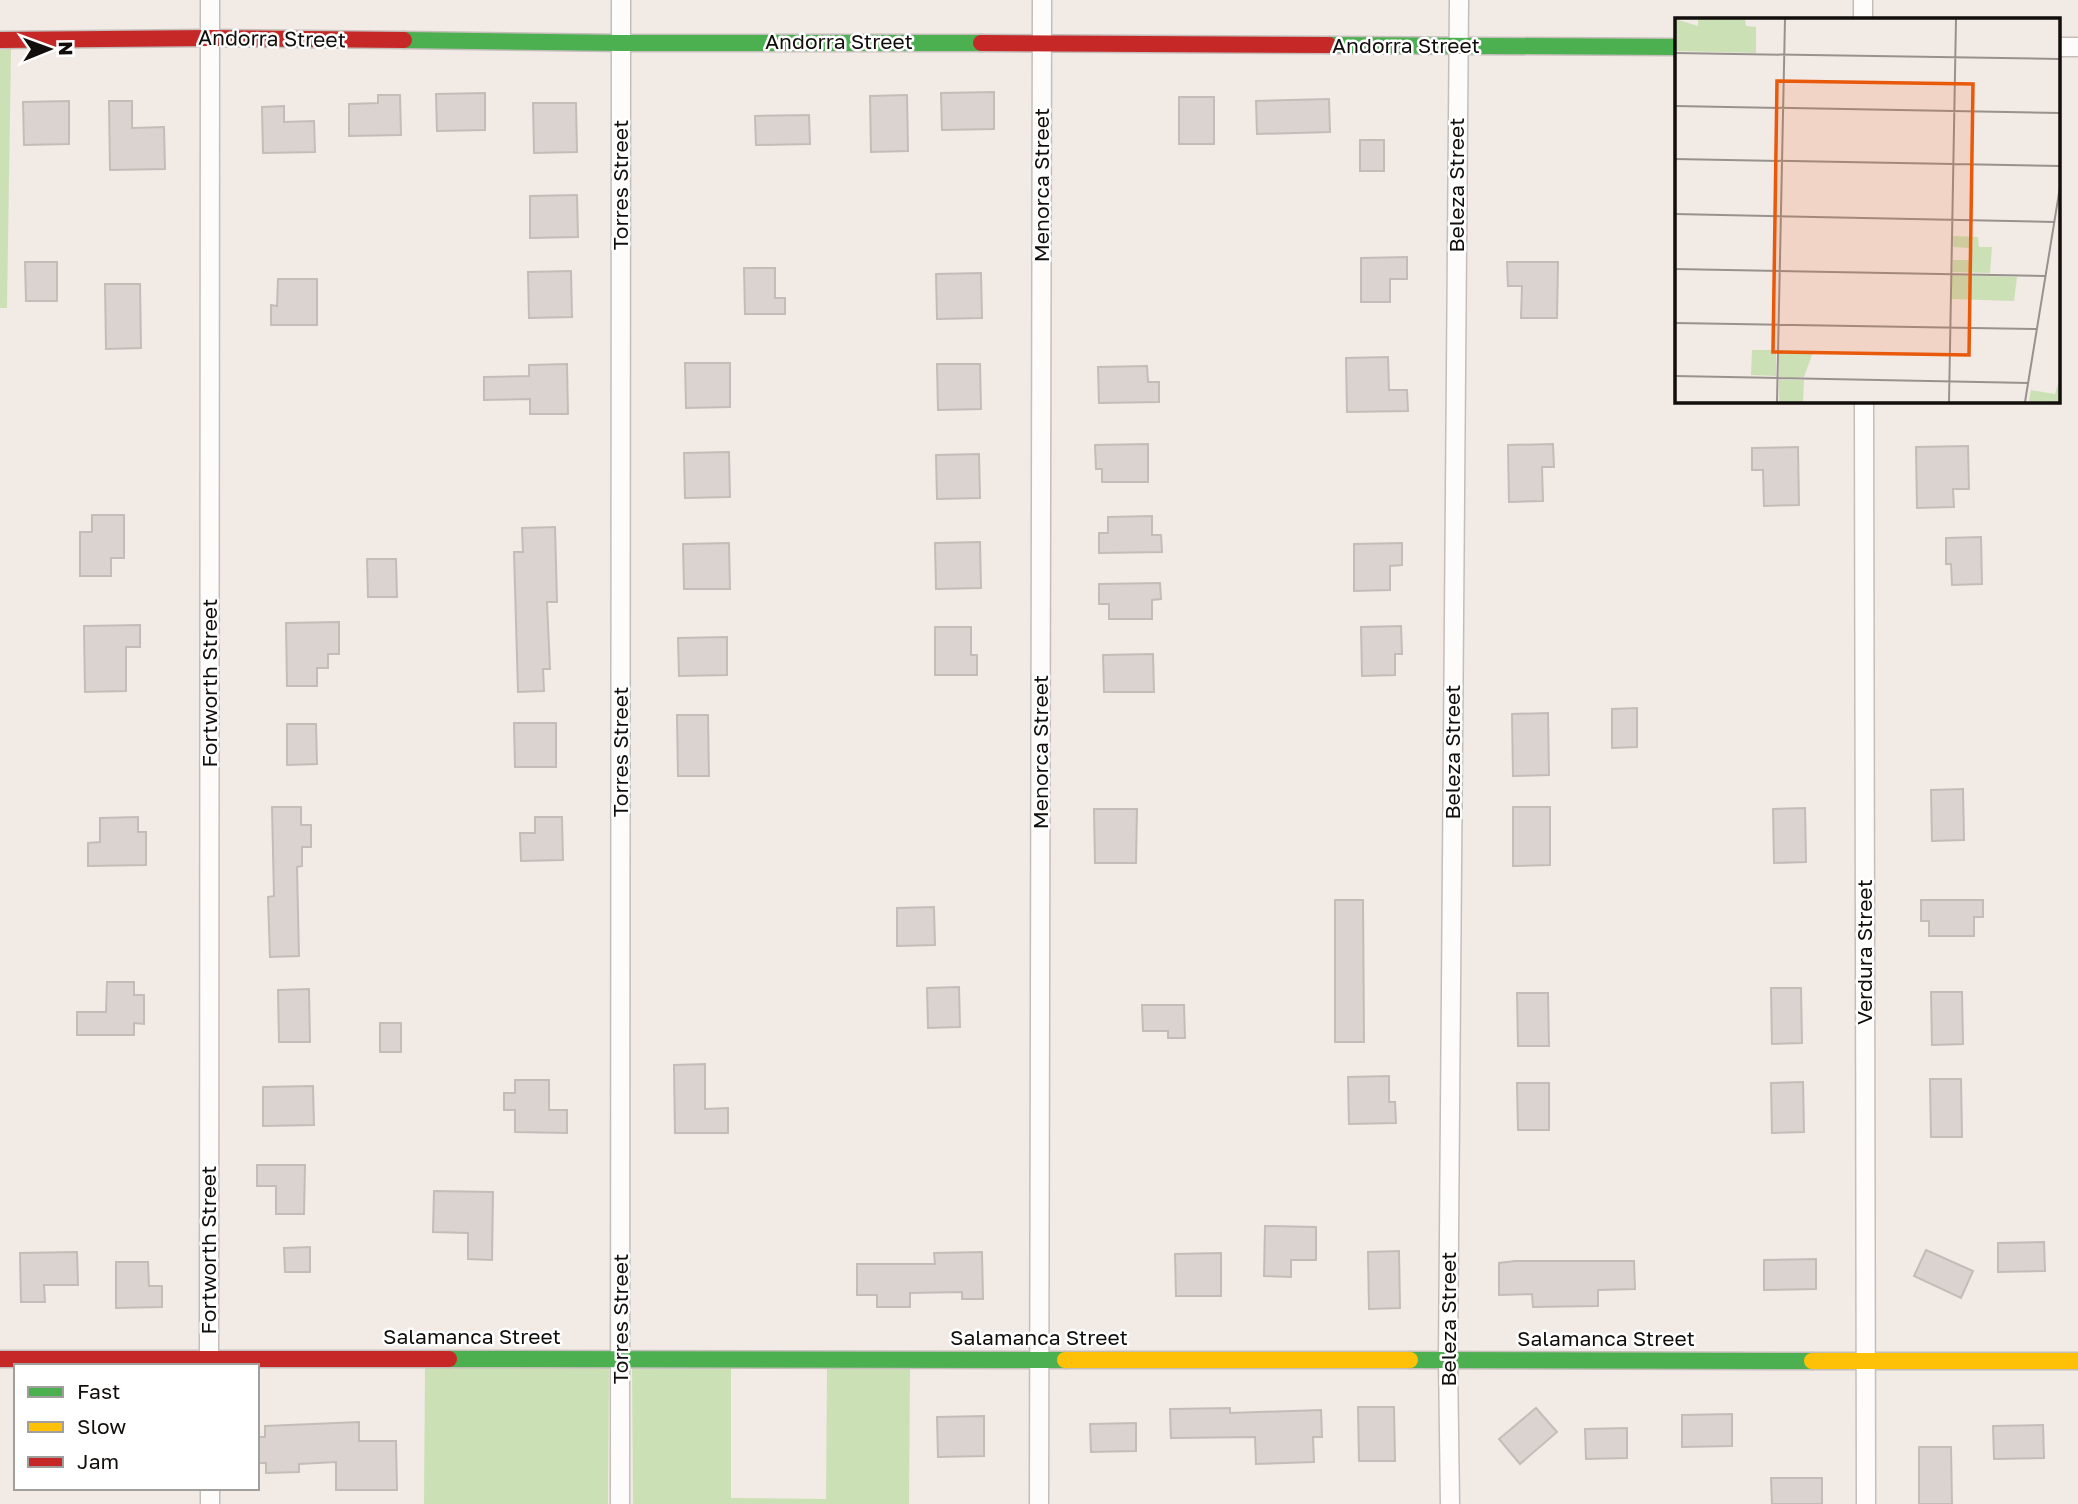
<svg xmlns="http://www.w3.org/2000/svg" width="2078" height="1504" viewBox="0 0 2078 1504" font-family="'Golos Text',sans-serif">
<rect width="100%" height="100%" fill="#f2eae5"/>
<g fill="#cce0b6">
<polygon points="11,49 7,308 0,308 0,50"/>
<polygon points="425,1367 609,1368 608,1504 424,1504"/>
<polygon points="632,1368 731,1368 731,1498 826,1499 827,1369 910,1369 909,1504 633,1504"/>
</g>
<g fill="#dad3cf" stroke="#c3bdb9" stroke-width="2">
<polygon points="994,92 994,129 942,130 941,93"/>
<polygon points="485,93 485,130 437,131 436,94"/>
<polygon points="378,95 400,95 401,135 349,136 349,104 378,103"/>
<polygon points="907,95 908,151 871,152 870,96"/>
<rect x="1179" y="97" width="35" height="47"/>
<polygon points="1329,99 1330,132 1257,134 1256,101"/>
<polygon points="69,101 69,144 24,145 23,102"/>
<polygon points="109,101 132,101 132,128 164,127 165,169 110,170"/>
<polygon points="533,103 576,103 577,152 534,153"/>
<polygon points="284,106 284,122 314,121 315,152 263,153 262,107"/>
<polygon points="809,115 810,144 756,145 755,116"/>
<rect x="1360" y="140" width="24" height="31"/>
<polygon points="577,195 578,237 530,238 530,196"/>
<polygon points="1407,257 1407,279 1390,279 1390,302 1361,302 1361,258"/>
<polygon points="25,262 57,262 57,301 26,301"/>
<polygon points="1507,262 1558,262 1557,318 1521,318 1522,286 1508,286"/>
<polygon points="744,268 775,268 775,298 785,298 785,314 745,314"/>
<polygon points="571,271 572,317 529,318 528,272"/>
<polygon points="981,273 982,318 937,319 936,274"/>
<polygon points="278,279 317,279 317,325 271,325 271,305 277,306"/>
<polygon points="105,284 140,284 141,348 106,349"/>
<polygon points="1388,357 1389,390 1407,390 1408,411 1347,412 1346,358"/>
<polygon points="685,363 730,363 730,407 686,408"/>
<polygon points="567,364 568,414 530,414 530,399 484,400 484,377 529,376 529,365"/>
<polygon points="937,364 980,364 981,409 938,410"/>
<polygon points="1147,366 1148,382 1159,382 1159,402 1099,403 1098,367"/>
<polygon points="1148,444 1148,482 1102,482 1102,469 1096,469 1095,445"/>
<polygon points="1553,444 1554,467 1542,467 1543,501 1509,502 1508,445"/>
<polygon points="1968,446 1969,489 1953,489 1954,507 1917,508 1916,447"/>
<polygon points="1798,447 1799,505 1764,506 1763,470 1752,470 1752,448"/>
<polygon points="729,452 730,497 685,498 684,453"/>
<polygon points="979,454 980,498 937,499 936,455"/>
<polygon points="92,515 124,515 124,558 111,558 111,576 80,576 80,532 92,532"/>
<polygon points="1152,516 1152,535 1161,535 1162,552 1099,553 1099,533 1108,533 1108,517"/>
<polygon points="555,527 557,602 547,602 550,669 543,669 544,691 518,692 514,552 523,552 522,528"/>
<polygon points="1981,537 1982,584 1952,585 1951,564 1946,564 1946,538"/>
<polygon points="980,542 981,588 936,589 935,543"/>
<polygon points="729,543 730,589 684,589 683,544"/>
<polygon points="1402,543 1402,565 1390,566 1390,590 1354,591 1354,544"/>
<polygon points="367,559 396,559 397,597 368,597"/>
<polygon points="1160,583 1161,599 1152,600 1152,619 1109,619 1109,604 1099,604 1099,584"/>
<polygon points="339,622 339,654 328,654 328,668 317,668 317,686 287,686 286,623"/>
<polygon points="140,625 140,647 126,647 126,691 85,692 84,626"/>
<polygon points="1401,626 1402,654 1395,654 1395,675 1362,676 1361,627"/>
<polygon points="935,627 971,627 971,655 977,655 977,675 935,675"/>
<polygon points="727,637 727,675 679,676 678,638"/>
<polygon points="1153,654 1154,692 1104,692 1103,655"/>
<polygon points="1637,708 1637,747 1612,748 1612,709"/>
<polygon points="1548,713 1549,775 1513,776 1512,714"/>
<polygon points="677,715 708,715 709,776 678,776"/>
<polygon points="514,723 556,723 556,767 515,767"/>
<polygon points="287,724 316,724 317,764 287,765"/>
<polygon points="1963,789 1964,840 1932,841 1931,790"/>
<polygon points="272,807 301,807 301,825 311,825 311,847 302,847 302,866 297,867 299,956 270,957 268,897 274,896"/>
<polygon points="1513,807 1550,807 1550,865 1513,866"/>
<polygon points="1805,808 1806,862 1774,863 1773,809"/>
<polygon points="1094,809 1137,809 1136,863 1095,863"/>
<polygon points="138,817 138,832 146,832 146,865 88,866 88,843 100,842 100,818"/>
<polygon points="535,817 562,817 563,860 521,861 520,833 535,833"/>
<polygon points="1335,900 1363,900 1364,1042 1335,1042"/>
<polygon points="1921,900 1983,900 1983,917 1974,917 1974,936 1929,936 1929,921 1921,921"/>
<polygon points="934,907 935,945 897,946 897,908"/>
<polygon points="107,982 134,982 134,995 144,995 144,1024 134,1023 134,1035 77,1035 77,1012 106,1012"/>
<polygon points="959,987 960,1027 928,1028 927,988"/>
<polygon points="1771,988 1801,988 1802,1043 1772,1044"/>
<polygon points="309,989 310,1042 279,1042 278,990"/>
<polygon points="1931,992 1962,992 1963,1044 1932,1045"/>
<polygon points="1517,993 1548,993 1549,1046 1518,1046"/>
<polygon points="1142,1005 1184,1005 1185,1038 1168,1038 1168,1031 1143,1031"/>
<rect x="380" y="1023" width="21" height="29"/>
<polygon points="705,1064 705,1109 728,1108 728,1133 675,1133 674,1065"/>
<polygon points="1389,1076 1389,1102 1395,1102 1396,1123 1349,1124 1348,1077"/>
<polygon points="1930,1079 1961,1079 1962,1137 1931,1137"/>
<polygon points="515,1080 549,1080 549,1110 567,1110 567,1133 515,1132 515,1110 504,1110 504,1093 515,1093"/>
<polygon points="1803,1082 1804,1132 1772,1133 1771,1083"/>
<polygon points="1517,1083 1549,1083 1549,1130 1518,1130"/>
<polygon points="313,1086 314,1125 263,1126 263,1087"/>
<polygon points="257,1165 305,1165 304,1214 276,1214 276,1186 257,1186"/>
<polygon points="434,1191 493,1192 492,1260 468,1259 468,1233 433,1232"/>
<polygon points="1265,1226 1316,1227 1316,1260 1291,1260 1291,1277 1264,1276"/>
<polygon points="2044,1242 2045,1271 1998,1272 1998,1243"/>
<polygon points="310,1247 310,1272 285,1272 284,1248"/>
<polygon points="1926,1250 1973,1271 1961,1298 1914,1276"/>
<polygon points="1399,1251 1400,1308 1369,1309 1368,1252"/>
<polygon points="77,1252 78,1285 44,1285 45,1302 21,1302 20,1253"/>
<polygon points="982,1252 983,1299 962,1299 962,1292 910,1293 910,1307 877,1307 877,1295 857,1295 857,1264 935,1264 934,1253"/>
<polygon points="1221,1253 1221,1296 1176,1296 1175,1254"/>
<polygon points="1816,1259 1816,1289 1764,1290 1764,1260"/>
<polygon points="1515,1261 1634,1261 1635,1289 1598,1290 1598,1306 1533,1307 1532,1294 1499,1295 1499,1263"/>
<polygon points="116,1262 148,1262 149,1286 162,1286 162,1307 116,1308"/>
<polygon points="1358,1407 1394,1407 1395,1461 1359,1461"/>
<polygon points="1230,1408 1230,1413 1321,1410 1322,1437 1313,1437 1314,1462 1256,1464 1255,1437 1171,1438 1170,1409"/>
<polygon points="1536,1408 1557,1432 1520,1464 1499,1439"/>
<polygon points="1732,1414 1732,1446 1682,1447 1682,1415"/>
<polygon points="984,1416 984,1456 938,1457 937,1417"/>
<polygon points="359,1422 359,1441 396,1441 397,1490 336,1490 336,1462 299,1464 299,1472 266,1473 266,1463 257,1463 257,1437 265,1437 265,1426"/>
<polygon points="1136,1423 1136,1451 1091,1452 1090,1424"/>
<polygon points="2043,1425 2044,1458 1994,1459 1993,1426"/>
<polygon points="1627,1428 1627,1458 1586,1459 1585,1429"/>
<polygon points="1919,1447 1951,1447 1952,1504 1919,1504"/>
<polygon points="1771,1478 1822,1478 1822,1504 1772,1504"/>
</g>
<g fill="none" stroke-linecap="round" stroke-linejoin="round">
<g stroke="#c4beba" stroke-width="21">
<g id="street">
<polyline points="1863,19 1863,0"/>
<polyline points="2059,47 2078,47"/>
<polyline points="1864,401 1866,1504"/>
<polyline points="209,1366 210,0"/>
<polyline points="210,1488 210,1504"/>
<polyline points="620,1504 621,0"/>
<polyline points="1039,1504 1042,0"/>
<polyline points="1450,1504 1448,1359 1459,0"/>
</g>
</g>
<g stroke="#c4beba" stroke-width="19">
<g id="fast">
<polyline points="404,40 621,43 981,43"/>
<polyline points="1329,45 1677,47"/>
<polyline points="449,1359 1065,1360"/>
<polyline points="1410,1360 1812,1361"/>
</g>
</g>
<g stroke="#c4beba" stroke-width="19">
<g id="slow">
<polyline points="1065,1360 1410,1360"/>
<polyline points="1812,1361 2078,1361"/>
</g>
</g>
<g stroke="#c4beba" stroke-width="19">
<g id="jam">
<polyline points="0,40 210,38 404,40"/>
<polyline points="981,43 1329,45"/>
<polyline points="0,1359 449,1359"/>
</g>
</g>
<use href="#street" stroke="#fdfcfb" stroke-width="18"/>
<use href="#fast" stroke="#4caf50" stroke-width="16"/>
<use href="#slow" stroke="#ffc107" stroke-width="16"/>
<use href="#jam" stroke="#c62828" stroke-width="16"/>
</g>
<g text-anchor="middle" stroke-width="5" stroke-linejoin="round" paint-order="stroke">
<g font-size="21" fill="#120e0b" stroke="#fff">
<text transform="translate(272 39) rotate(1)" y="7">Andorra Street</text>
<text x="839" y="49">Andorra Street</text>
<text x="1406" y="53">Andorra Street</text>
<text transform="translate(621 185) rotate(-90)" y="7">Torres Street</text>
<text transform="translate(1042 185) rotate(-90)" y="7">Menorca Street</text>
<text transform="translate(1457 185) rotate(-90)" y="7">Beleza Street</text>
<text transform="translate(210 683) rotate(-90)" y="7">Fortworth Street</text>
<text transform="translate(621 752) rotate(-90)" y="7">Torres Street</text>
<text transform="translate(1041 752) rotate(-90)" y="7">Menorca Street</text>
<text transform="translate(1453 752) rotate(-90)" y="7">Beleza Street</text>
<text transform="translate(1865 952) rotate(-90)" y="7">Verdura Street</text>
<text transform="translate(209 1250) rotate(-90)" y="7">Fortworth Street</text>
<text transform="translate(621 1319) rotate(-90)" y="7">Torres Street</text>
<text transform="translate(1449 1319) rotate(-90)" y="7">Beleza Street</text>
<text x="472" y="1344">Salamanca Street</text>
<text x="1039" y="1345">Salamanca Street</text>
<text x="1606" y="1346">Salamanca Street</text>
</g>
</g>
<g transform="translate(1675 18)">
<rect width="385" height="385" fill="#f2eae5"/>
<path d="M 0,1 L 23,8 L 23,1 L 70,1 L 71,8 L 81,9 L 81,35 L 0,33 ZM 278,218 L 303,219 L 304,229 L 317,229 L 315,255 L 277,254 L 278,242 L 294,242 L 295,230 L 278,229 ZM 277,257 L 342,259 L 339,283 L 277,281 ZM 77,332 L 101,332 L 101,358 L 76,357 ZM 104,332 L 138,334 L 129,359 L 104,359 ZM 385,359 L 385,384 L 354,383 L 356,372 L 380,376 ZM 104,362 L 129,362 L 128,384 L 104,384 Z" fill="#cce0b6"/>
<path fill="none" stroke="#98928e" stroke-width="2" d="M 0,35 L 385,41M 0,88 L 385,95M 0,141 L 385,148M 0,196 L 379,204M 0,251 L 370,258M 0,305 L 362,311M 0,358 L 354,365M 102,384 L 110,1M 274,384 L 281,1M 350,384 L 385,169"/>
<path fill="#e8590c" fill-opacity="0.15" stroke="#e8590c" stroke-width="3.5" d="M 102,63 L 298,66 L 294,337 L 98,334 Z"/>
<rect width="385" height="385" fill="none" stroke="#120e0b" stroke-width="3.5"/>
</g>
<rect x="14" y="1364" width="245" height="126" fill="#ffffff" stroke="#a09f9d" stroke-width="2"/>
<rect x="28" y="1387" width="35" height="10" fill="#4caf50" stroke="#a09f9d" stroke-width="2"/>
<text x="77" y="1399" font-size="21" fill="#120e0b">Fast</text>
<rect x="28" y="1422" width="35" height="10" fill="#ffc107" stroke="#a09f9d" stroke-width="2"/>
<text x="77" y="1434" font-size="21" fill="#120e0b">Slow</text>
<rect x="28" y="1457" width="35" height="10" fill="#c62828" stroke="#a09f9d" stroke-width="2"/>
<text x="77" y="1469" font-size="21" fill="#120e0b">Jam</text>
<g transform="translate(49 49) rotate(89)" stroke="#ffffff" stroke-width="5" paint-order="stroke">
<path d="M0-5L12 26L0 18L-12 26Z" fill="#120e0b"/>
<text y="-10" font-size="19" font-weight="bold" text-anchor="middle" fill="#120e0b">N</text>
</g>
</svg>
